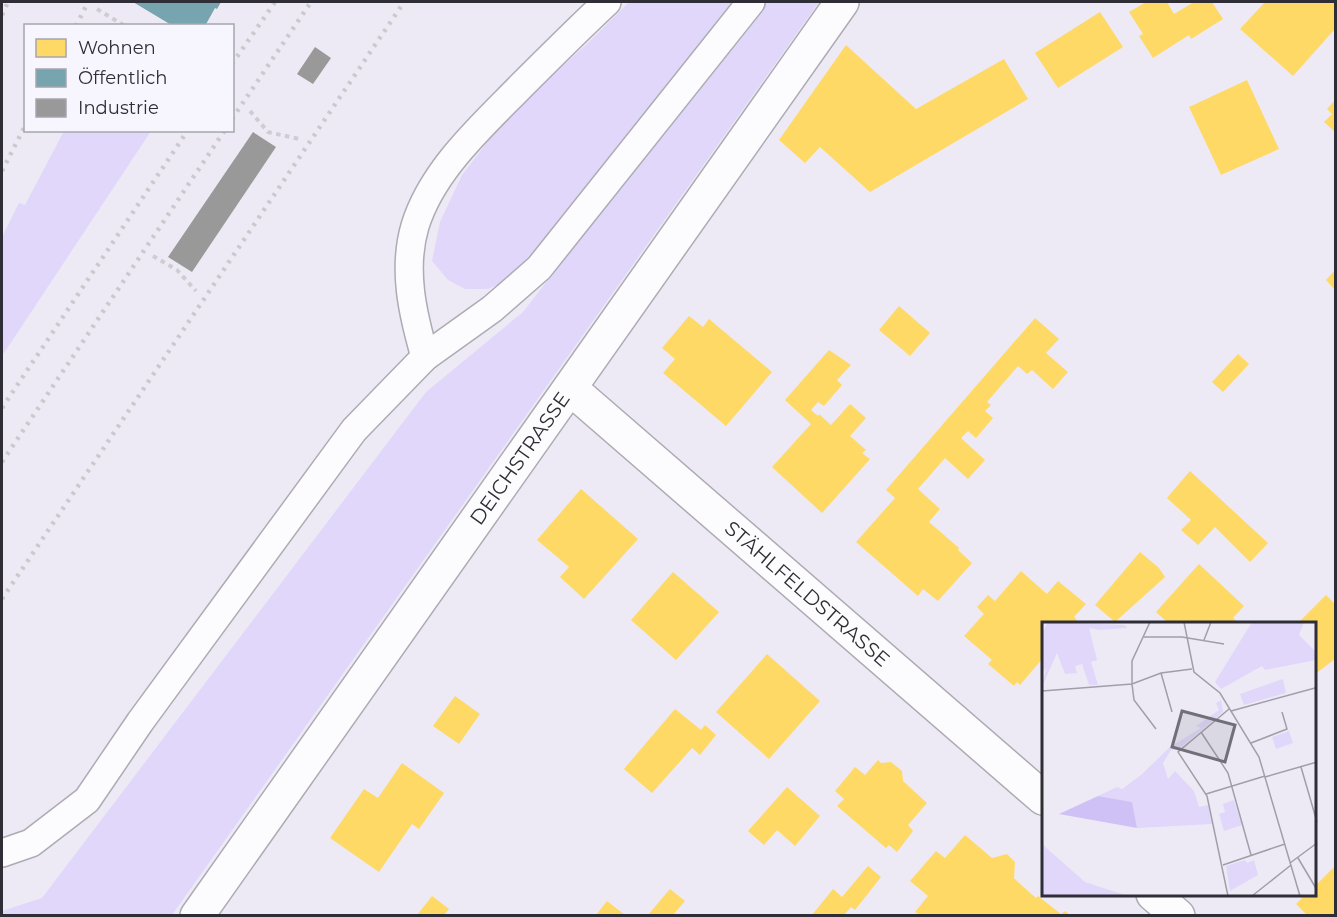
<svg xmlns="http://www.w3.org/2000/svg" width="1337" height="917" viewBox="0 0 1337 917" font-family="Montserrat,sans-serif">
<rect width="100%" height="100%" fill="#edeaf6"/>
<g fill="#e0d7fa">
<polygon points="629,2 738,2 566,223 514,277 488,289 465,289 448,280 432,261 440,222 462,175 509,114 588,43"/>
<polygon points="765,2 819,2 172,915 2,916 2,911 42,898 426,392 523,312"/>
<polygon points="64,131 151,131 2,356 2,237 19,203 25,205"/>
</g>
<g fill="#ffd966">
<polygon points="1146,2 1167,2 1174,14 1194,2 1212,2 1223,19 1191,39 1189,35 1153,58 1139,36 1143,34 1129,12"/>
<polygon points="1265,2 1335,2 1335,29 1293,76 1240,29"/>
<polygon points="1100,12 1123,47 1058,88 1035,53"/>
<polygon points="846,45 916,109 1004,59 1028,99 870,192 820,147 805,163 779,140"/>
<polygon points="1247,80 1279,149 1221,175 1189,107"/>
<polygon points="1335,100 1335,132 1324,122 1332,114 1327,109"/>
<polygon points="1335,270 1335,290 1326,280"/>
<polygon points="899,306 930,333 910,356 879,330"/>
<polygon points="689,316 703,327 709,319 772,372 726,426 663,373 675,359 662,348"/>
<polygon points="1035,318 1059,339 1046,353 1068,372 1053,389 1032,370 1027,374 1018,366 987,402 991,405 985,411 993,418 976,438 968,431 961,438 985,460 968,479 945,458 918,489 940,509 929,522 959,548 958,550 972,563 938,601 923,589 918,596 856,542 895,498 886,490"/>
<polygon points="829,350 851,365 837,380 842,385 824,406 818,402 811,410 818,416 819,414 831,425 850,404 866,418 850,436 866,450 862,453 870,459 822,513 772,467 811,424 785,400"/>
<polygon points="1238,354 1249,364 1223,392 1212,382"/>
<polygon points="1190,471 1268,543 1250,562 1215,527 1198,545 1181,530 1191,520 1167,498"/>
<polygon points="581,489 638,539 584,599 560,577 569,567 537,540"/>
<polygon points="1140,552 1159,568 1165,577 1115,622 1095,605"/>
<polygon points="1199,564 1244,606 1233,618 1239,623 1168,623 1156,612"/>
<polygon points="1021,571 1047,594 1058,581 1086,604 1074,617 1077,620 1074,623 1043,623 1043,658 1020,685 1017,682 1014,686 988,664 992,660 964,636 984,614 977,607 988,595 995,601"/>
<polygon points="673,572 719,612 676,660 631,620"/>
<polygon points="1326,595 1335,604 1335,659 1314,675 1314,623 1298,623"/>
<polygon points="767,654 820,701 769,759 716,712"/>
<polygon points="455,696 480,714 459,744 433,726"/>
<polygon points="675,709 701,730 705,725 716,735 700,755 692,748 652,793 624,769"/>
<polygon points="878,760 881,763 891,762 902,771 903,781 927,803 908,825 913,831 897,852 889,845 886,848 837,806 844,799 835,791 855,767 865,775"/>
<polygon points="402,763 444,793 419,829 412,824 379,872 330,838 364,789 378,798"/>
<polygon points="787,787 820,816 795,846 777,830 764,845 748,831"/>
<polygon points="965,835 992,858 1007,854 1015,862 1014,878 1018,882 1036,898 1038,896 1061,914 1065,911 1070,915 920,915 915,912 928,896 910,881 936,851 945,858"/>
<polygon points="868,866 881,877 855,910 851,907 844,915 812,915 833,889 842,897"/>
<polygon points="1335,866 1335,915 1307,915 1296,904 1306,894 1314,894 1314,887"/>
<polygon points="670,889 685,901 673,915 648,915"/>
<polygon points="432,896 449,909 444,915 417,915"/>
<polygon points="607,901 625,915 596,915"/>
</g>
<polygon fill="#76a5af" points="133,2 221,2 217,9 215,8 205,26 173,26"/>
<g fill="#999">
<polygon points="315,47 331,58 313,84 297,74"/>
<polygon points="253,132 276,147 192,272 168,257"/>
</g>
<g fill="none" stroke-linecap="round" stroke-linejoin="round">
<g stroke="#adabb3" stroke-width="30">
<g id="service">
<path d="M 425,357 C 413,315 402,270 415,226 C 432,170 482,126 522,85 C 550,57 578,29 607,2"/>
<polyline points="2,853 31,843 87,800 140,722 354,430 425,357 492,309 539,268 751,2"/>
</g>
</g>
<g stroke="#adabb3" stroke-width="36">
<g id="minor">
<path id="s1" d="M 570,388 L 1043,798"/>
<polyline points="1153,894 1178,916"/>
<path id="s2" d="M 197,916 L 842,2"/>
</g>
</g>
<g stroke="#cecdd1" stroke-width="4" stroke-dasharray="4.5 4.5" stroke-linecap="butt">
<polyline points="97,9 125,26"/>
<polyline points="250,111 268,132 299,139"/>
<polyline points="153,256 177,270 196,291"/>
</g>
<use href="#service" stroke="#fcfcfe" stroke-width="27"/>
<use href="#minor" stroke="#fcfcfe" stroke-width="33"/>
<g stroke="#cacacc" stroke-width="4.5" stroke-dasharray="3 6" stroke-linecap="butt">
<polyline points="2,15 8,2"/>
<polyline points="76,26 88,2"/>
<polyline points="232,64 275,2"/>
<polyline points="232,119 311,2"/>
<polyline points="2,171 26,124"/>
<polyline points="2,408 188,130"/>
<polyline points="2,462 225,130"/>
<polyline points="2,599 404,2"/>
</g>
</g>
<g text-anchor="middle" stroke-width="6" stroke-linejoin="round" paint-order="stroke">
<g font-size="20" fill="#2f2d35" stroke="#f7f5fd">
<text dy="7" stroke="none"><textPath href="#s2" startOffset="560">DEICHSTRASSE</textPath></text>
<text dy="7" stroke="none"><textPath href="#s1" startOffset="314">STÄHLFELDSTRASSE</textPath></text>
</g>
</g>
<g transform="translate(1042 622)">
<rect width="274" height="274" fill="#edeaf6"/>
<path d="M 6,0 L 83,3 L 85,6 L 58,8 L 47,6 L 55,38 L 49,40 L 56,63 L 47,63 L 40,42 L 33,44 L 35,51 L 23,52 L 15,31 L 0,65 L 4,46 L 0,51 L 0,11 ZM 210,0 L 262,0 L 257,13 L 274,30 L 274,38 L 223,48 L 220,44 L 179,67 L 173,60 ZM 241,57 L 244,71 L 202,83 L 198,72 ZM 179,78 L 181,90 L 137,127 L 129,128 L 121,141 L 126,157 L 133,149 L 152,169 L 157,185 L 166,183 L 170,202 L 95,206 L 90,180 L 56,174 L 75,165 L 80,167 L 99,153 L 128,125 L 159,106 L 154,104 L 177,88 L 174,81 ZM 247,109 L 251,121 L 234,127 L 230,115 ZM 192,178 L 200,203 L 182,209 L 177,192 L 183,190 L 181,182 ZM 0,222 L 43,260 L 86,274 L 0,274 ZM 203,238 L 205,241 L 212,238 L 216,253 L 188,269 L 184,244 Z" fill="#e0d7fa"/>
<path d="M 56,174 L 90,180 L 95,206 L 17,192 Z" fill="#cfc0f5"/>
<path fill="none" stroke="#a19ea9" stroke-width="1.5" d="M 108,0 L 90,39 L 90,62 L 92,78 L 114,107M 142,0 L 152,50 L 178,71 L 217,135 L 258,274M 101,15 L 140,15 L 182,22M 162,18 L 169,0M 119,51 L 130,90M 0,69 L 90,62 L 119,51 L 150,47M 189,89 L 273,66M 159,110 L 186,151 L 209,233M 209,121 L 245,107 L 240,90M 259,145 L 275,200M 223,155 L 275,140M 164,172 L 223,154M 256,236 L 275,268M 248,241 L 275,221M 181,243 L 243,222M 186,274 L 165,174 L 136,130 L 187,87M 210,274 L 249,243"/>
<path fill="#726f79" fill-opacity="0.15" stroke="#726f79" stroke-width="3" d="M 140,89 L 193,103 L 183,140 L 130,125 Z"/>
<rect width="274" height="274" fill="none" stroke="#2f2d35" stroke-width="3"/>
</g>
<rect width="1337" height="917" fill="none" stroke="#2f2d35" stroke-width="6"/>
<rect x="24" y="24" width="210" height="108" fill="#f7f5fd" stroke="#a7a5ad" stroke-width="1.5"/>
<rect x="36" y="39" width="30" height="18" fill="#ffd966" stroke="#a7a5ad" stroke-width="1.5"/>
<text x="78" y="54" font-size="18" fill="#2f2d35">Wohnen</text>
<rect x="36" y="69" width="30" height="18" fill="#76a5af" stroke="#a7a5ad" stroke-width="1.5"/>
<text x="78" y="84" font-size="18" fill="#2f2d35">Öffentlich</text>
<rect x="36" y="99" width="30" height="18" fill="#999999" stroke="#a7a5ad" stroke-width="1.5"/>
<text x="78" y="114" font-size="18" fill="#2f2d35">Industrie</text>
</svg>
